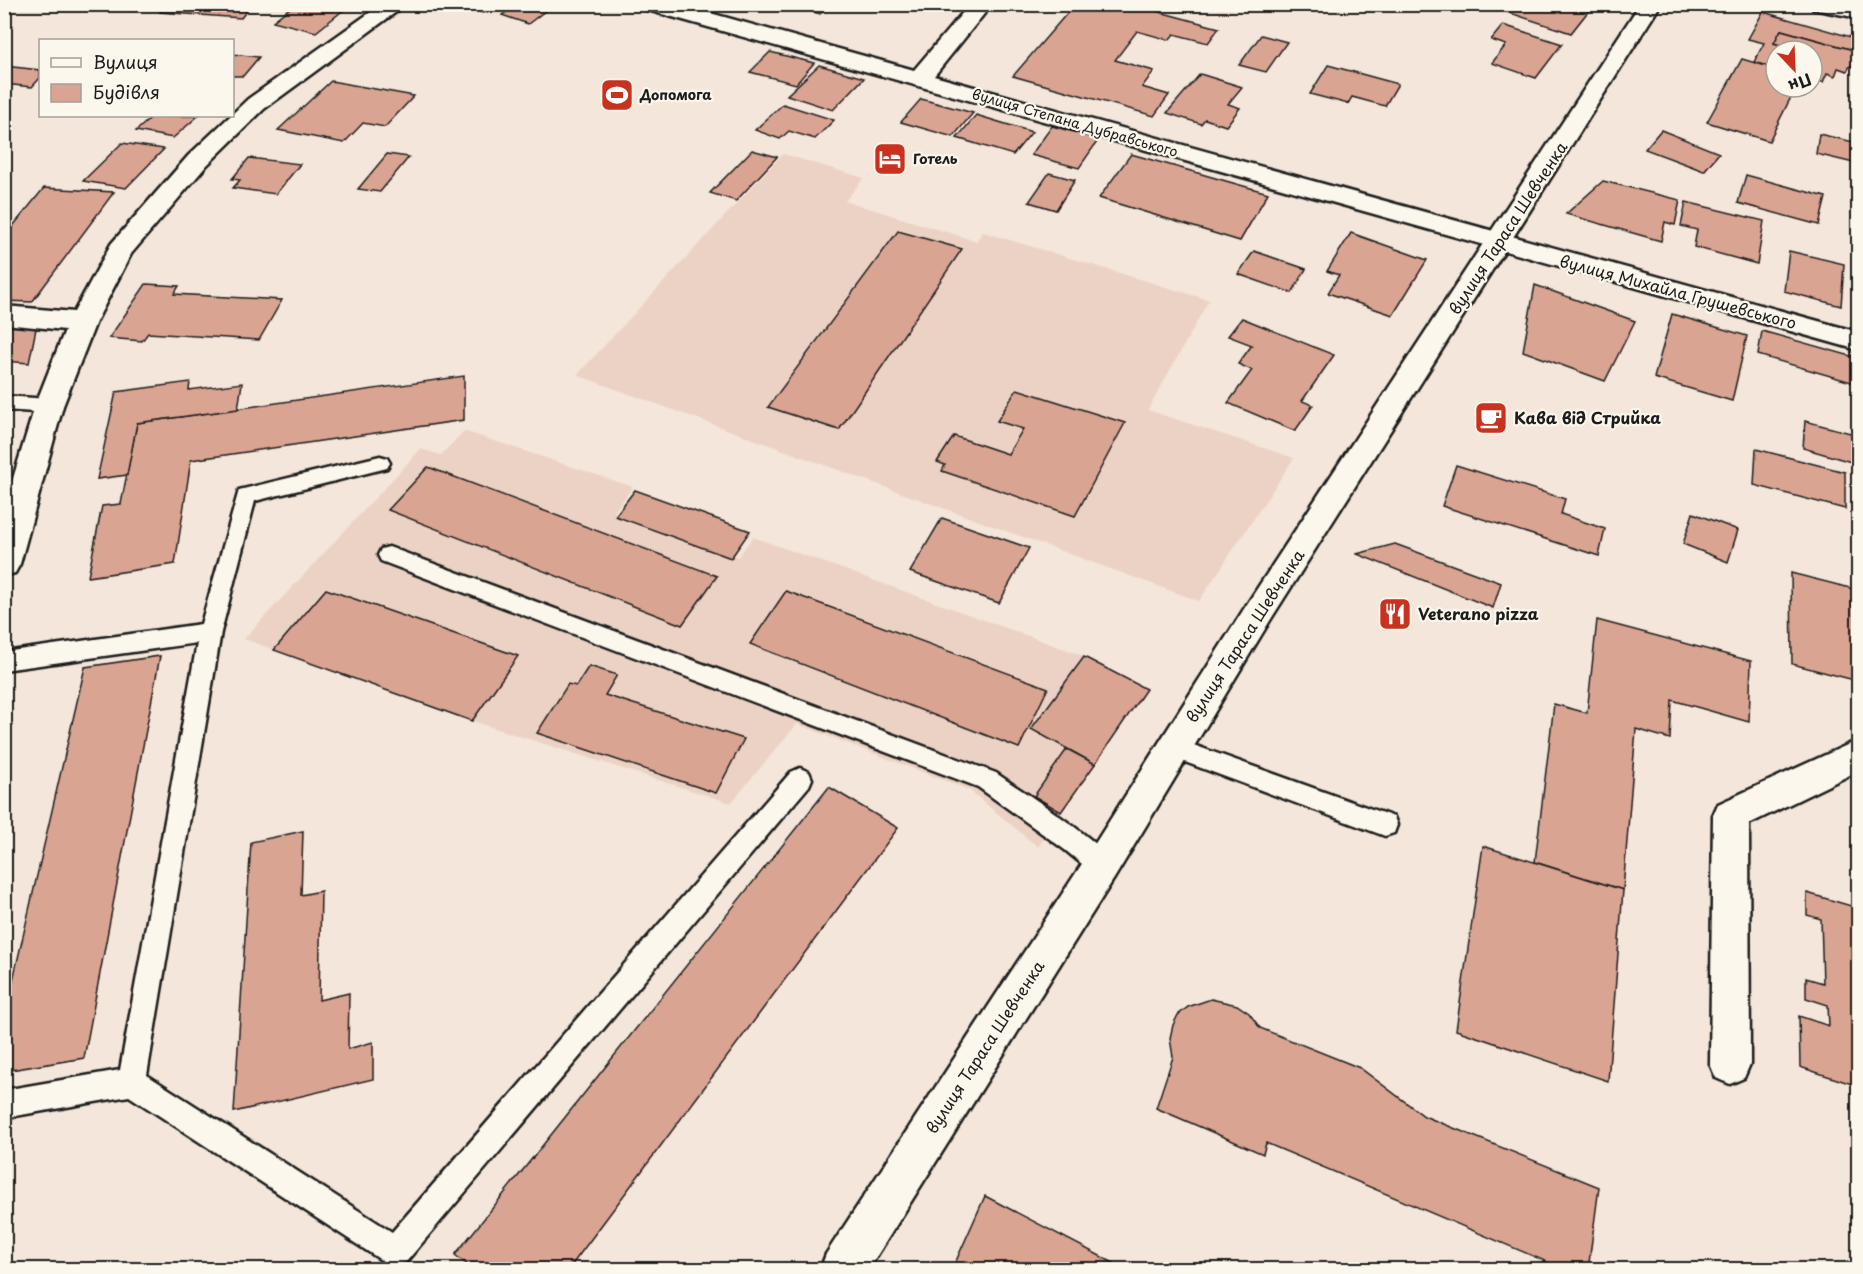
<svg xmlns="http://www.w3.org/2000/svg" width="1863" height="1274" viewBox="0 0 1863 1274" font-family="'Playpen Sans',sans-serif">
<rect width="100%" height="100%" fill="#f4e6da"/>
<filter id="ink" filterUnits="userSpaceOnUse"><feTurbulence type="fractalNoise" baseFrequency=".0167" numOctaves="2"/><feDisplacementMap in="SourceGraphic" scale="12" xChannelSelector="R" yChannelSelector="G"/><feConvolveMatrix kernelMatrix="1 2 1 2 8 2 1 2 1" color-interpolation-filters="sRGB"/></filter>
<g filter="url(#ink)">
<g fill="#ecd2c4">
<polygon points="783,154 864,178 845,201 976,241 983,232 1209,300 1148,410 1294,458 1199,601 577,375"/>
<polygon points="464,431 633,487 614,512 738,557 753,537 1084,656 1146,689 1038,847 969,790 797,724 731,803 472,721 244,639 421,449 441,455"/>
</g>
<g fill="#daa492" stroke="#1c1c1c" stroke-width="1.5">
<polygon points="101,4 142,4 136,11 98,8"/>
<polygon points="167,4 252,4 241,18 160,12"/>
<polygon points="295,4 351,4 316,32 273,21"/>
<polygon points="459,4 495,4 483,13"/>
<polygon points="505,4 554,4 528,24 502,15 514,7"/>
<polygon points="787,4 831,4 820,14"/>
<polygon points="1075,4 1130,4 1219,28 1208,43 1174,34 1169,40 1137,31 1115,60 1154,71 1142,87 1169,95 1154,116 1013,76"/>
<polygon points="1483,4 1575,4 1590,9 1571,33"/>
<polygon points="1763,12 1858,39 1858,47 1857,51 1781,30 1774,43 1783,46 1780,51 1776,51 1776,69 1754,62 1764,43 1748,39"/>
<polygon points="1503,25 1562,44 1536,78 1492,63 1506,45 1491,40"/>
<polygon points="1781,30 1857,51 1858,47 1858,68 1850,66 1847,71 1838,68 1835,76 1827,73 1823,82 1812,79 1812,51 1780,51 1783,46 1774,43"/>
<polygon points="1261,35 1287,42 1266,72 1239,65"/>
<polygon points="770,52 814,63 796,84 750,72"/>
<polygon points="232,54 259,57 243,76 232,76"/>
<polygon points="1742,59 1776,69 1776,87 1796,87 1769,141 1707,122"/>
<polygon points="819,65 864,78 833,110 787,95"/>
<polygon points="1328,65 1398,84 1385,106 1352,97 1348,104 1310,94"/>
<polygon points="4,66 40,70 40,78 32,87 4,84"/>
<polygon points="1200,74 1242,87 1228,104 1240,108 1226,126 1205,119 1201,124 1167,113"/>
<polygon points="331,81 414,96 385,127 363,123 344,143 278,130"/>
<polygon points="921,99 973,113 953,137 901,122"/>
<polygon points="783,104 834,120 815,139 789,131 780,139 755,130"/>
<polygon points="976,115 1032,132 1013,155 957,138"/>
<polygon points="153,116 198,116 173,138 136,131"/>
<polygon points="1052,126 1099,139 1079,168 1031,155"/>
<polygon points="1661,130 1719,153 1704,171 1645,149"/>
<polygon points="1819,134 1858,143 1858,164 1816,154"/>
<polygon points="122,143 164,149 126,188 83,181"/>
<polygon points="752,150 777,157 736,201 710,193"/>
<polygon points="387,154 409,157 380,192 358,189"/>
<polygon points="1131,154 1268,193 1240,241 1099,198"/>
<polygon points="249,158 300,164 276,194 233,188 240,180 232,179"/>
<polygon points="1049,173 1075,180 1056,210 1029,202"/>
<polygon points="1746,175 1826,197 1819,225 1738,203"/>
<polygon points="1603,181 1680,200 1675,225 1665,222 1661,241 1566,214"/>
<polygon points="44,188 114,192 32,302 4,301 4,237"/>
<polygon points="1686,202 1764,221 1757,264 1694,247 1697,230 1681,226"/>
<polygon points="898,231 962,249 839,430 768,407"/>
<polygon points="1351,233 1427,260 1393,315 1328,293 1339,275 1327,271"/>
<polygon points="1254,251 1306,269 1292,293 1238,274"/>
<polygon points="1789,251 1844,264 1841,306 1784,291"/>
<polygon points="146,284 179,286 174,294 282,300 259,340 148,333 142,341 109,338"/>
<polygon points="1535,285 1635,321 1605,381 1523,351"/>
<polygon points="1672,314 1747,336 1732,401 1654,378"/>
<polygon points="1242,318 1334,355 1302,401 1313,405 1295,431 1228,403 1252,370 1238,364 1252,345 1228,336"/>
<polygon points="4,322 37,324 29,363 4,361"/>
<polygon points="1762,331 1858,358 1858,384 1758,355"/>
<polygon points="464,376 464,420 191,460 175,564 88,577 102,506 121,504 137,423"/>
<polygon points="190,382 189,390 242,383 238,409 137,423 127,475 97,479 116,392"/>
<polygon points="1017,389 1125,423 1075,516 942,471 945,465 937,462 954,436 1008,454 1023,429 997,421"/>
<polygon points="1805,421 1858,435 1858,464 1803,448"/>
<polygon points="1756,449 1845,472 1845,509 1754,485"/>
<polygon points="1456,465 1565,499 1561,514 1605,529 1599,556 1442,506"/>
<polygon points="428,467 717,576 682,625 388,510"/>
<polygon points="635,490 750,531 731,558 615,516"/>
<polygon points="1693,513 1738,530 1728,562 1683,544"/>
<polygon points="942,518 1029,548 999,603 910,572"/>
<polygon points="1395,544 1501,583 1493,608 1357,554"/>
<polygon points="1791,573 1858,590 1858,681 1792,664"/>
<polygon points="326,589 518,656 472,721 274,650"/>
<polygon points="786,591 1048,688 1019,748 750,644"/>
<polygon points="1597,620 1751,661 1749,722 1672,700 1670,739 1636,729 1623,890 1535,862 1554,704 1587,713"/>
<polygon points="160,656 84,1058 4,1071 4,1019 85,667"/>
<polygon points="1084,657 1146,689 1095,764 1031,729"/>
<polygon points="589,666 617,675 605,695 744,739 716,793 537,733 568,684 576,686"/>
<polygon points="1067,749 1095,764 1061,812 1034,796"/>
<polygon points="829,787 898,828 568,1270 474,1270 455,1255"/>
<polygon points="303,831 301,895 321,891 319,1000 349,993 348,1049 373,1042 373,1079 234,1112 251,842"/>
<polygon points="1483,846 1623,890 1608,1081 1456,1030"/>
<polygon points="1807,893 1858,908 1858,1086 1800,1067 1799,1016 1829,1026 1828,1005 1806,998 1806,978 1823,983 1821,919 1807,915"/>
<polygon points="1211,999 1237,1005 1249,1013 1260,1028 1360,1068 1424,1116 1599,1187 1588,1270 1566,1270 1266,1143 1263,1154 1156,1108 1173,1057 1170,1038 1173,1025 1178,1015 1188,1007"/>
<polygon points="985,1196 1127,1270 952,1270"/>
</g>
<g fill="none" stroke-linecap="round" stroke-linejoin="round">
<g stroke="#1c1c1c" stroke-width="5">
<g id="lane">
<polygon points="4,396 49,399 56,401 59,406 56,411 49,413 4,410"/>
<polygon points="380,456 387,458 390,463 387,468 255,501 221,632 147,1075 392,1232 791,772 800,768 809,772 812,779 809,786 406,1262 395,1266 384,1262 129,1096 4,1118 4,1090 120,1070 197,643 4,670 4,652 201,624 239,490"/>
<path d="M 389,547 L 996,773 C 1020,790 1104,842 1115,865 L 1111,873 L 1102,877 L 1093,873 L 1065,850 L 978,787 L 381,561 L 378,555 L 381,549 Z"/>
<polygon points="1174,738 1394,817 1397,825 1394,833 1385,836 1166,755 1162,748 1166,741"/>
</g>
</g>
<g stroke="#1c1c1c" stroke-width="5">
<g id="street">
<polygon points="382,4 407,4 264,109 207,165 131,254 96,322 63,406 20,564 15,573 4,576 4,508 35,406 65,330 4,324 4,306 74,312 111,244 189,155 248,99"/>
<polygon points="642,4 678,4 914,70 970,4 992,4 934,76 1858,332 1858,350 644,9"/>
<polygon points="1811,4 1858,6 1858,18 1813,9"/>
<polygon points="1858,740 1858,771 1749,824 1750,1064 1744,1078 1730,1084 1716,1078 1710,1064 1713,815 1718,804"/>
</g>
</g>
<g stroke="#1c1c1c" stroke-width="5">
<polygon id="secondary" points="1640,4 1661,4 1271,619 1115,877 868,1270 820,1270 826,1254 1089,853 1249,601"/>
</g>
<use href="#lane" fill="#fbf7ec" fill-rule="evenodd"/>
<use href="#street" fill="#fbf7ec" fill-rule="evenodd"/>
<use href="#secondary" fill="#fbf7ec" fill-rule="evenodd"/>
</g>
</g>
<defs>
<g id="stadium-square" transform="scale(1.725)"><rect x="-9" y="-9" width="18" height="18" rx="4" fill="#c8321e" stroke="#fbf7ec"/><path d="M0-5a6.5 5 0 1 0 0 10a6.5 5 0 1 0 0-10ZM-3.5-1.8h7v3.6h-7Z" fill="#fff"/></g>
<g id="hotel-square" transform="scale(1.725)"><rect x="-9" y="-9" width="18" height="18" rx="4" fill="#c8321e" stroke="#fbf7ec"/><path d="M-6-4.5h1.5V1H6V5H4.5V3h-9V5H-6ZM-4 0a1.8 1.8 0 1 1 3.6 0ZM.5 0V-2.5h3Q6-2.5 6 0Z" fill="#fff"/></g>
<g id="cafe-square" transform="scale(1.725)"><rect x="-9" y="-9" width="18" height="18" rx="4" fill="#c8321e" stroke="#fbf7ec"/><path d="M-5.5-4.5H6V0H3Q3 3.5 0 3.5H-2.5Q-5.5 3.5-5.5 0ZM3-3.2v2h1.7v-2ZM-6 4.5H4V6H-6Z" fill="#fff"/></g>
<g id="restaurant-square" transform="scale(1.725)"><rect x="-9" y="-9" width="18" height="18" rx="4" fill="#c8321e" stroke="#fbf7ec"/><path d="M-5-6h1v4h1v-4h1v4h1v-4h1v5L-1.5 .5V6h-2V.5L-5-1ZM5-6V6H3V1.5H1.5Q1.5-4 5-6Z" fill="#fff"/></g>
</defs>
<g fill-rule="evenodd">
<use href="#stadium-square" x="617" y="95"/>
<use href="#hotel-square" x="890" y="159"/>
<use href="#cafe-square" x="1491" y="418"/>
<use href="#restaurant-square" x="1395" y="614"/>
</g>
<g text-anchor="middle" stroke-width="4.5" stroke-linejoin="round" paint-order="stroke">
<g font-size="14" font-weight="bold" fill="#1c1c1c" stroke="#fbf7ec" text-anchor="start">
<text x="640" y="100">Допомога</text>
<text x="913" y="164">Готель</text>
</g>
<g font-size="14" fill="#1c1c1c" stroke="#fbf7ec">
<text transform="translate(1075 123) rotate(16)" y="5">вулиця Степана Дубравського</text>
</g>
<g font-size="16" fill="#1c1c1c" stroke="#fbf7ec">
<text transform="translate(1508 228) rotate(-57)" y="6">вулиця Тараса Шевченка</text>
<text transform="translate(1678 292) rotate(15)" y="6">вулиця Михайла Грушевського</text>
<text transform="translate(1245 636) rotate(-57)" y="6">вулиця Тараса Шевченка</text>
<text transform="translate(985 1047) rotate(-57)" y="6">вулиця Тараса Шевченка</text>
</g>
<g font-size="16" font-weight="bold" fill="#1c1c1c" stroke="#fbf7ec" text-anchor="start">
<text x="1514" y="424">Кава від Стрийка</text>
<text x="1418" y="620">Veterano pizza</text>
</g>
</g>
<rect width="1863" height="1274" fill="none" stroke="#fbf7ec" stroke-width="24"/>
<rect x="12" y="12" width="1839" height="1250" fill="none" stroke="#1c1c1c" stroke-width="2" filter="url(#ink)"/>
<rect x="39" y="39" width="195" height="78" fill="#fbf7ec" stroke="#a29f99" stroke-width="1.5"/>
<rect x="51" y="58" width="30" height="9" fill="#fbf7ec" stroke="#a29f99" stroke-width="1.5"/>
<text x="93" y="69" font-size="18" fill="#1c1c1c">Вулиця</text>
<rect x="51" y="84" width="30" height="18" fill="#daa492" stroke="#a29f99" stroke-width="1.5"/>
<text x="93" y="99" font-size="18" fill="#1c1c1c">Будівля</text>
<g transform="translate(1794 69) rotate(157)"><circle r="28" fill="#fbf7ec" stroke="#a29f99" stroke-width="1.5"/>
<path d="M0-4.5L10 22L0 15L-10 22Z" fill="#c8321e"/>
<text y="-9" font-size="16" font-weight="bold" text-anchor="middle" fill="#1c1c1c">Пн</text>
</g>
</svg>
